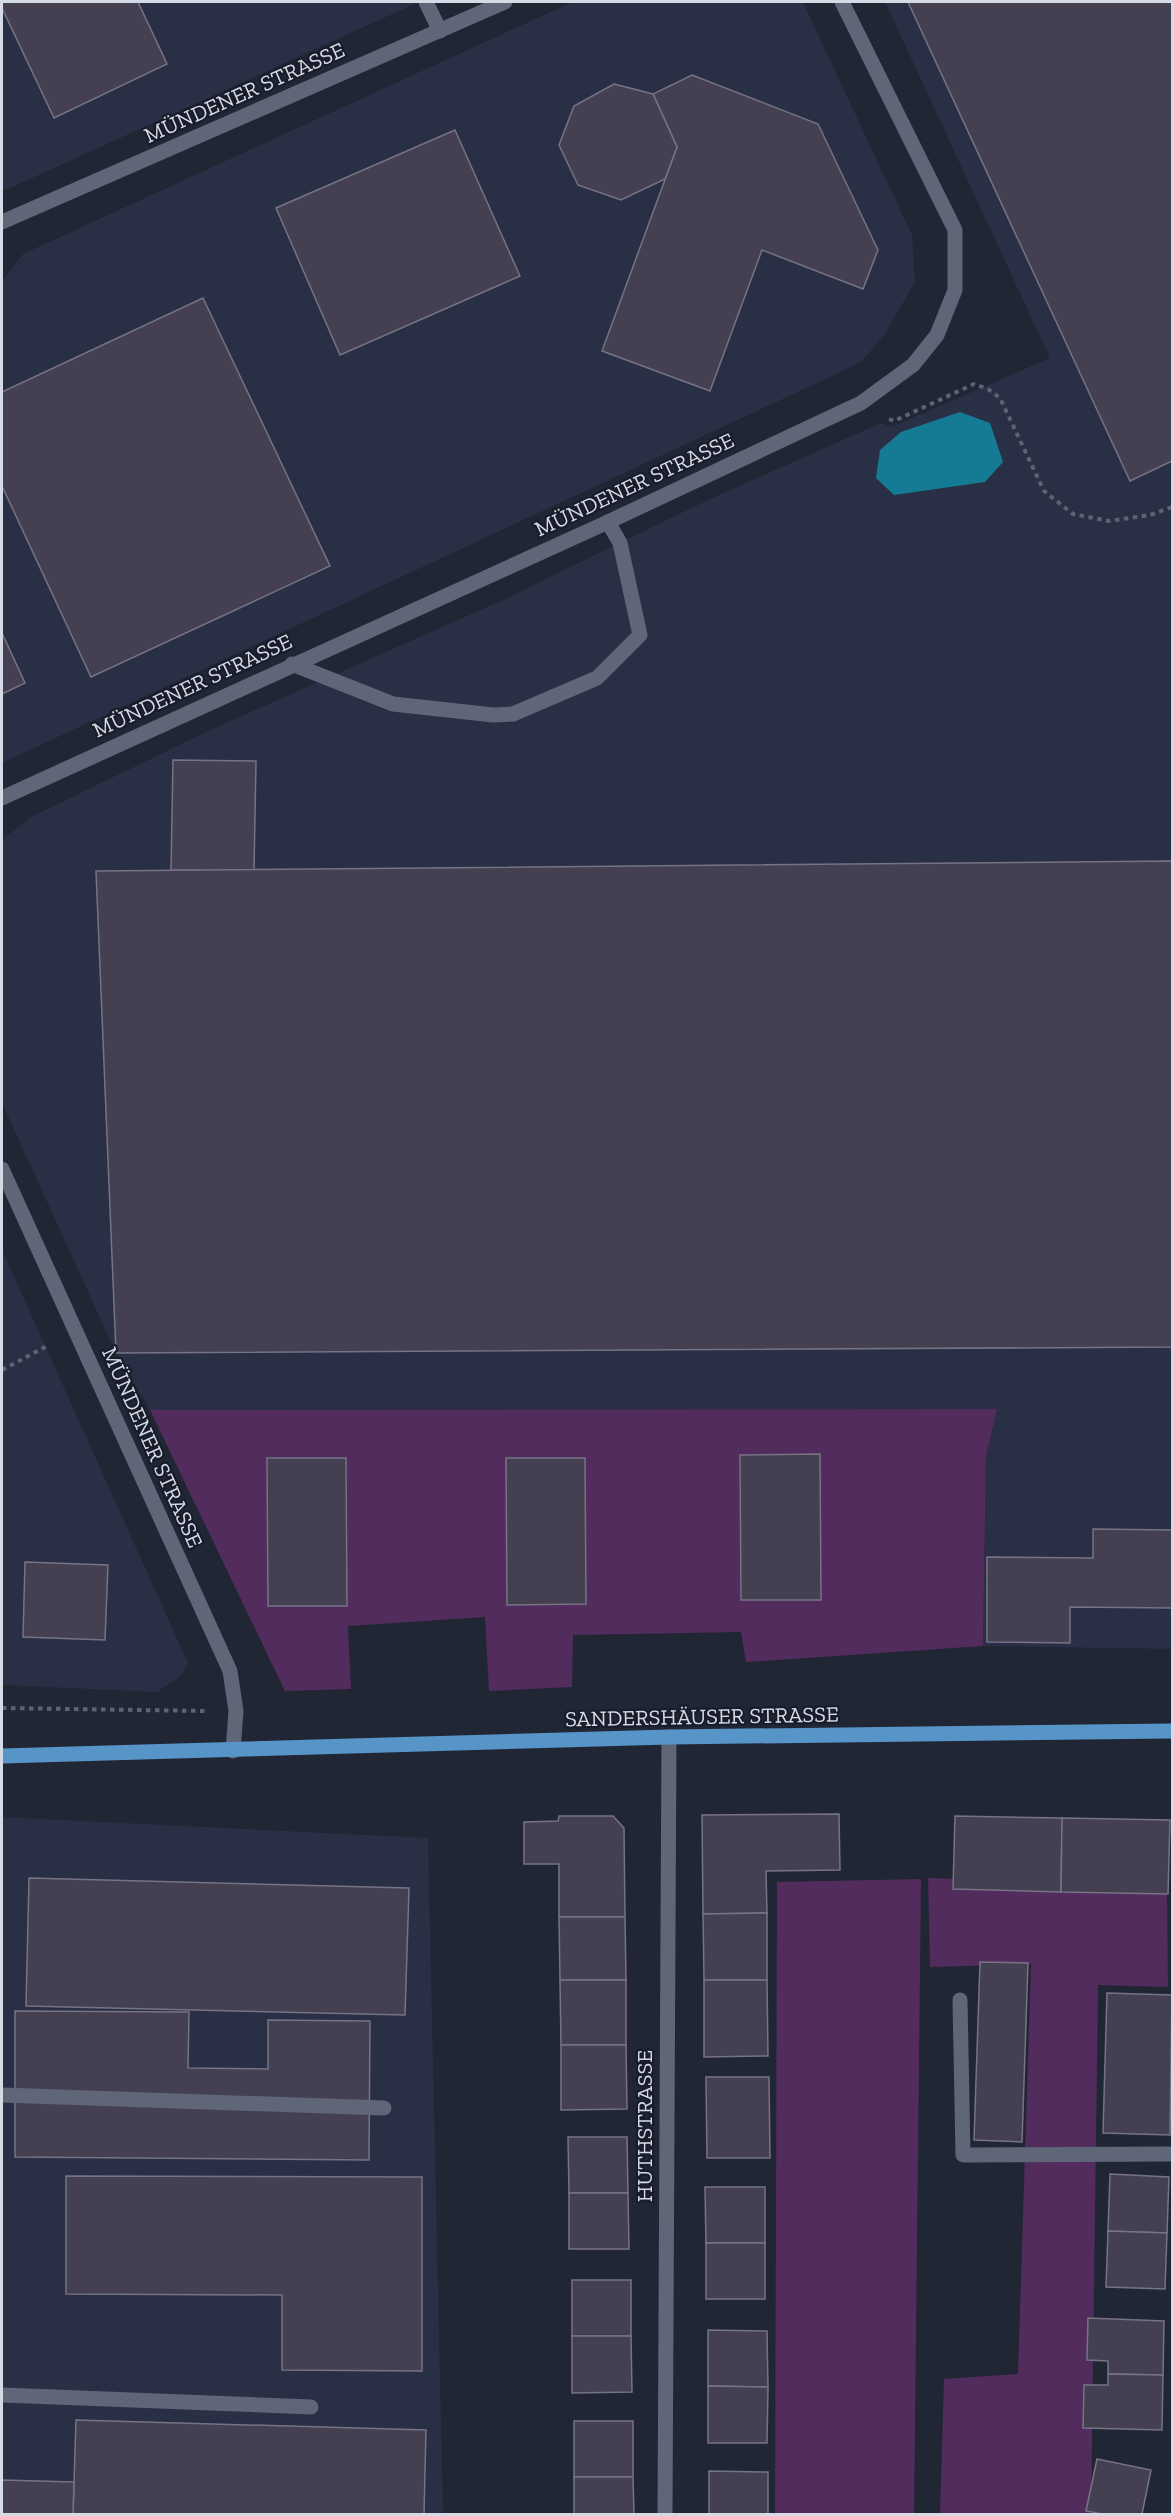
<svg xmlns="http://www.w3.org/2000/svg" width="1174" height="2516" viewBox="0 0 1174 2516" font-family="'Zilla Slab',serif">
<rect width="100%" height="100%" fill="#212635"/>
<g fill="#292f44">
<polygon points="2,2 419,2 8,189 2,189"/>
<polygon points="572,2 803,2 912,235 915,282 885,334 863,360 847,369 2,763 2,281 23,254"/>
<polygon points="885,2 1172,2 1172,1649 983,1646 986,1457 996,1409 150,1410 116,1353 2,1103 2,840 31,817 208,731 503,600 712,498 881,423 891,427 1050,358"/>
<polygon points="2,1250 188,1663 180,1677 157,1692 2,1685"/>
<polygon points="2,1817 428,1838 443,2514 2,2514"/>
</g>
<g fill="#522c5c">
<polygon points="997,1409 986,1457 983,1646 746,1662 741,1632 573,1635 572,1687 489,1691 485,1617 348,1626 351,1689 285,1691 150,1410"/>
<polygon points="928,1878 1167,1886 1168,1987 1098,1985 1091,2514 940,2514 944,2379 1018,2374 1031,1964 930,1967"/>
<polygon points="921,1879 914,2514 775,2514 777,1882"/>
</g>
<polygon fill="#157b95" points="960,412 990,423 1003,462 985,482 894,495 876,478 880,450 901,432"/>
<g fill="#444051" stroke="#777386" stroke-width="1.5">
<polygon points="2,2 138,2 167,64 54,118 2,8"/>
<polygon points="908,2 1172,2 1172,461 1130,481"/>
<polygon points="692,75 818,124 878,250 863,289 762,250 710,391 602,351 677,147 653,94"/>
<polygon points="614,84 653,94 677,147 665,179 621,200 578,185 559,145 574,106"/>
<polygon points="455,130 520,276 340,355 276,208"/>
<polygon points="203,298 330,566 91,677 2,486 2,392"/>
<polygon points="2,633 25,683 2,694"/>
<polygon points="173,760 256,761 254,871 171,870"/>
<polygon points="1172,861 1172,1347 116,1353 96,871"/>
<polygon points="820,1454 821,1600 741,1600 740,1455"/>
<polygon points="267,1458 346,1458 347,1606 268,1606"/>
<polygon points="506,1458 585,1458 586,1604 507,1605"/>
<polygon points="1093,1529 1172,1530 1172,1608 1070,1607 1070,1643 987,1642 987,1557 1093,1558"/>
<polygon points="25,1562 108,1565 105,1640 23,1637"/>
<polygon points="839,1814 840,1870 766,1871 767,1913 703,1914 702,1815"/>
<polygon points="559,1816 613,1816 624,1828 625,1917 559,1917 559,1864 524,1864 524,1822 558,1821"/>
<polygon points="955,1816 1062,1818 1061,1892 953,1889"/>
<polygon points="1062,1818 1170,1820 1168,1894 1061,1892"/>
<polygon points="29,1878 409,1888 405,2015 26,2006"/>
<polygon points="767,1913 767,1980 704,1980 703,1914"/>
<polygon points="559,1917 625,1917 626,1980 560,1980"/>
<polygon points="980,1962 1028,1963 1022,2142 974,2140"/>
<polygon points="560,1980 626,1980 626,2045 561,2045"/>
<polygon points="704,1980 767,1980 768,2056 704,2057"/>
<polygon points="1107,1993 1172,1995 1170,2135 1103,2133"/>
<polygon points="15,2011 189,2012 188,2068 268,2069 268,2020 370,2021 369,2160 15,2157"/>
<polygon points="561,2045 626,2045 627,2109 561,2110"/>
<polygon points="706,2077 769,2077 770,2158 707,2158"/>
<polygon points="568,2137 627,2137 628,2193 569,2193"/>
<polygon points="1110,2174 1169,2177 1167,2233 1108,2231"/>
<polygon points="66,2176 422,2177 422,2371 282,2370 282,2295 66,2294"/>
<polygon points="705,2187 765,2187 765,2243 706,2243"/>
<polygon points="569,2193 628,2193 629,2249 569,2249"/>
<polygon points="1108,2231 1167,2233 1165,2289 1106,2287"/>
<rect x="706" y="2243" width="59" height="56"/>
<rect x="572" y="2280" width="59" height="56"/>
<polygon points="1088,2318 1164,2321 1163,2375 1108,2374 1108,2361 1087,2360"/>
<polygon points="708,2330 767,2331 768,2387 708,2386"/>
<polygon points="572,2336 631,2336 632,2392 572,2393"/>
<polygon points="1108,2374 1163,2375 1162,2430 1083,2428 1084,2385 1108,2385"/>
<polygon points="708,2386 768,2387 767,2443 708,2443"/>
<polygon points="76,2420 426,2430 424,2514 73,2514"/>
<rect x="574" y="2421" width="59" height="56"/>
<polygon points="1097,2459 1151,2470 1142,2514 1102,2514 1086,2511"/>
<polygon points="709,2471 768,2472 768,2514 709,2514"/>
<polygon points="574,2477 633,2477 634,2514 574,2514"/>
<polygon points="2,2480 74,2482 73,2514 2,2514"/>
</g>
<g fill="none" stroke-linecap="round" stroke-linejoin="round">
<g stroke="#5f6371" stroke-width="4" stroke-dasharray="4.5 4.5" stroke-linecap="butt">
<polyline points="889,419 894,421 974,384 988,389 1000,398 1044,491 1073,514 1109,521 1150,515 1172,507"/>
<polyline points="2,1370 49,1345"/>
<polyline points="2,1708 205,1711"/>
</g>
<g stroke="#5f6677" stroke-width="15">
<polyline points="426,2 440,31"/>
<polyline points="2,222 505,2"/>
<polyline points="292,664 393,704 493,715 513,714 597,678 640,635 620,543 608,522"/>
<polyline points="2,798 608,522 861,403 913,365 937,335 955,290 955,230 842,2"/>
<polyline points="2,1169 230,1671 236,1711 233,1751"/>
<polyline points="960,2000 963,2155 1172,2154"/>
<polyline points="2,2095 384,2108"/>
<polyline points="2,2395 311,2407"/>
<polyline points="665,2514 669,1737"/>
</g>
<polyline stroke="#5794c8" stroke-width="15" points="2,1756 669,1737 1172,1731"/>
</g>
<g text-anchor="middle" stroke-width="4.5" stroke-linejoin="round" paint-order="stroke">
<g font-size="22" fill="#d6dae4" stroke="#181c2b">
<text transform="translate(244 92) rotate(-24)" y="8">MÜNDENER STRASSE</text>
<text transform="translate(634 484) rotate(-25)" y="8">MÜNDENER STRASSE</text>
<text transform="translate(192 685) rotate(-25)" y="8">MÜNDENER STRASSE</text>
<text transform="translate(153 1447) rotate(66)" y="8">MÜNDENER STRASSE</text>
<text transform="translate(702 1716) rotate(-1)" y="8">SANDERSHÄUSER STRASSE</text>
<text transform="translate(644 2126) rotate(-90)" y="8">HUTHSTRASSE</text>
</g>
</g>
<rect width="1174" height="2516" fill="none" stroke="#d6dae4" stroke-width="6"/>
</svg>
